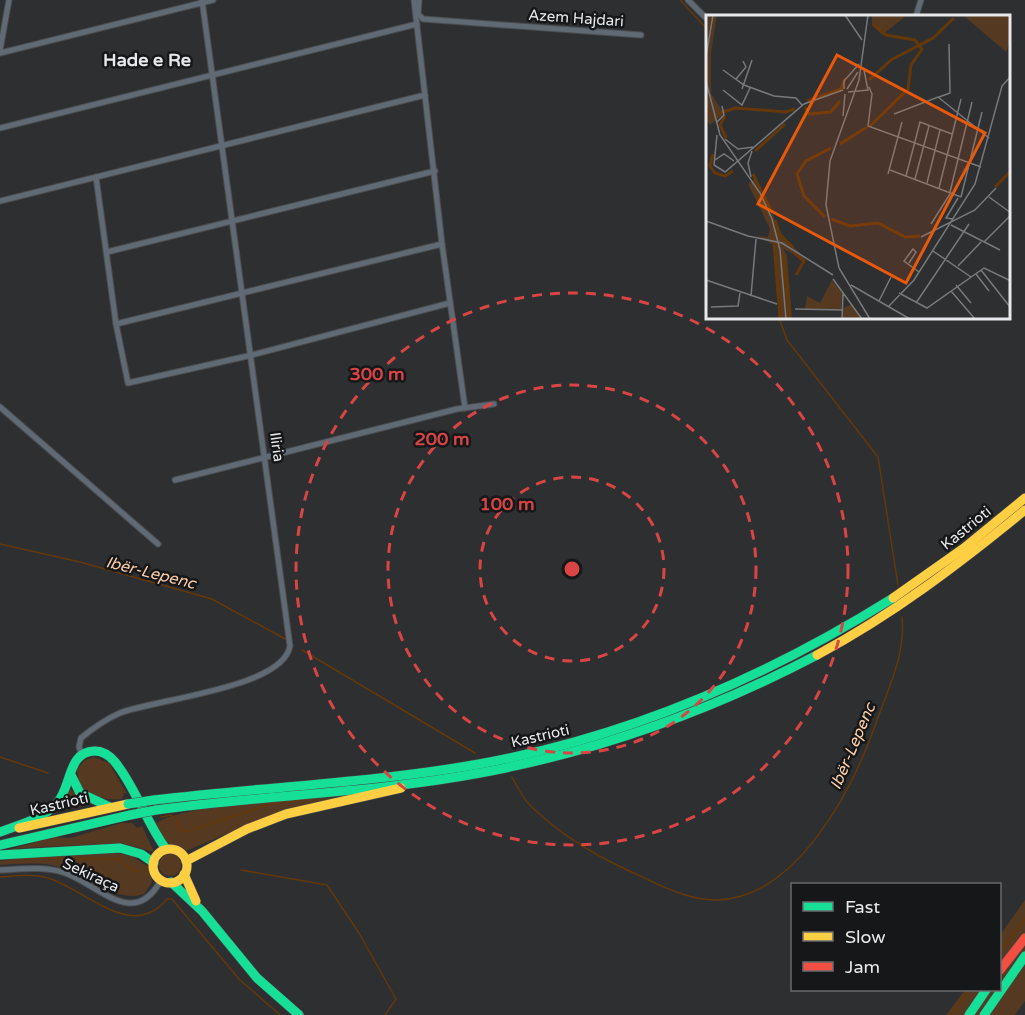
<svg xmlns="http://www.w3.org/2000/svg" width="1025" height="1015" viewBox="0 0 1025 1015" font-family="'Varela Round',sans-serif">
<rect width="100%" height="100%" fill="#2d2f31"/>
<g fill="#563921">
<path d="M 94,757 L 109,763 L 127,794 L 124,793 L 122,799 C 107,801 91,796 79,788 L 77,769 L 85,760 Z"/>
<polygon points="70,789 89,805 53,812"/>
<path d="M 344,797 L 308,804 L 259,820 L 186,851 L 168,844 L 154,820 L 158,823 C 169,806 317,798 344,797 Z"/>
<polygon points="121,823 132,823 137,828 142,826 154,852 121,843 22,848 4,851 54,837 70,838"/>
<path d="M 117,853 L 131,856 L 149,867 L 152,882 L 144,894 C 116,904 81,872 52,865 C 35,862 17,864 0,865 L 0,861 L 27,857 Z"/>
<circle cx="170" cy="865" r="11"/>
<polygon points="1025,900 1025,1001 1015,1015 946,1015 965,990 1000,990 1000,935"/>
</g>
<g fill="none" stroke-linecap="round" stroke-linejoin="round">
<g stroke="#653809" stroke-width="1.5">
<polyline points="680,0 707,29"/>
<polyline points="779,318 787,340 878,457 898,585"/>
<polyline points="0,544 80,562 212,599 287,640"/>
<polyline points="302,650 475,753"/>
<polyline points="0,757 48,773"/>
<path d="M 512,777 C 517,786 522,797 529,804 C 554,830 591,853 623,868 C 652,881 685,901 718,900 C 797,897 852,790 875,726 C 887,691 906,655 902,617"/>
<polyline points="161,817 171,815 176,819 178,828 185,832 271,804 309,799"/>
<polyline points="25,858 119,859 133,871 141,870"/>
<polyline points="241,870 327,885 359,933 396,999 385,1015"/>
<path d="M 0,877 C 16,876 36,873 51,879 C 88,892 133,941 167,899 L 172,899 L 239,979 L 280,1015"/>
<polyline points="1000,950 1025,919"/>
<polyline points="951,1015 969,990"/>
</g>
<g stroke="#4c4d4e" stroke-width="7">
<g id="street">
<polyline points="414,0 442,244 465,408"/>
<polyline points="419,0 418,14 423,19 641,35"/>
<polyline points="688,0 707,19"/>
<polyline points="916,16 921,0"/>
<polyline points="0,50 9,0"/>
<polyline points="0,53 213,0"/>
<polyline points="0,128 417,24"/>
<polyline points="96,177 116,324 128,383 252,355 450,303"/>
<polyline points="0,201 425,95"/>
<polyline points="107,252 435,171"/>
<polyline points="116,324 442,244"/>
<polyline points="0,407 158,544"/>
<polyline points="175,480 457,409 494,404"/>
<path d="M 82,755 L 79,747 L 81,738 C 92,729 106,719 120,713 C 156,699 283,688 290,646 L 202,0"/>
<path d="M 0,870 C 22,869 45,866 65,873 C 99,885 134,930 161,880"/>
</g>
</g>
<g stroke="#4c4d4e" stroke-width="10">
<g id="fast">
<polyline points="71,775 80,793 110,807"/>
<path d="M 154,800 C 262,787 372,783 479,764 C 629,737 765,678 893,598"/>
<path d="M 156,810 C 264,795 373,793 480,773 C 599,751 710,711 817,655"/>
<path d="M 0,832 C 18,825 44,819 57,803 C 72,787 67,751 95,751 C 103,751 110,756 115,762 C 136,788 146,822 166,849"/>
<polyline points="0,845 130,815"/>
<polyline points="0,855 120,848 141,854 154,863"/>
<polyline points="171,882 202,911 257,978 299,1015"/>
<polyline points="969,1015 986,990"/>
<polyline points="984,1015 1025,956"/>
</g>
</g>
<g stroke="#4c4d4e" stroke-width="10">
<g id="slow">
<polyline points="893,598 964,548 1025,498"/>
<path d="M 817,655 C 892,615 959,564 1025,510"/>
<polyline points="19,828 128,804"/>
<circle cx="170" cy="866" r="17"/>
<polyline points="186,861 247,829 286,814 401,788"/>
<polyline points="184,874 196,901"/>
</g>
</g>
<g stroke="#4c4d4e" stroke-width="10">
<polyline id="jam" points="1000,970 1025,938"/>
</g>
<use href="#street" stroke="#5f6a75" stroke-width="5"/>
<use href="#fast" stroke="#16e098" stroke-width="9"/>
<use href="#slow" stroke="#ffcf43" stroke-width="9"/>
<use href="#jam" stroke="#f24e42" stroke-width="9"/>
<g stroke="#4c4d4e" stroke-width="10" stroke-linecap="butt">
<g id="fast-bridge">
<polyline points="128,804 154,800"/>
<polyline points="130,815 156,810"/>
</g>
</g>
<use href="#fast-bridge" stroke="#16e098" stroke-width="9"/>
</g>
<g fill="none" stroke="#d94545" stroke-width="3" stroke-dasharray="10 8">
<circle cx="572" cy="569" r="92"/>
<circle cx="572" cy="569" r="184"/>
<circle cx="572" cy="569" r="276"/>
</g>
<g text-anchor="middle" stroke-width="5" stroke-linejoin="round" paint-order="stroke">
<g font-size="15" fill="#e7e9ec" stroke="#151719">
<text transform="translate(576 18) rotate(4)" y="5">Azem Hajdari</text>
<text transform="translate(277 447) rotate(82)" y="5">Iliria</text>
<text transform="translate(966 528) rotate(-39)" y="5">Kastrioti</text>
<text transform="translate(540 736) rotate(-13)" y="5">Kastrioti</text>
<text transform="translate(59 804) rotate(-13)" y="5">Kastrioti</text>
<text transform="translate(91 875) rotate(25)" y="5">Sekiraça</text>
</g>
<g font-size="16" font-style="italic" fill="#fdcda8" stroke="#151719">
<text transform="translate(151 572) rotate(14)" y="6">Ibër-Lepenc</text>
<text transform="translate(852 746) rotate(-67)" y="6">Ibër-Lepenc</text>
</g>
<g font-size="18" font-weight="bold" fill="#e7e9ec" stroke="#151719">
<text x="147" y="66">Hade e Re</text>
</g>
</g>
<g transform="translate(706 15)">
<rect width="304" height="304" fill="#2d2f31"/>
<path d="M 2,0 L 11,0 L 5,39 L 5,78 L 18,99 L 4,110 L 0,105 ZM 166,0 L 201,0 L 176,20 L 166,10 ZM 257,0 L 304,0 L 304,43 L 304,27 L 300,37 ZM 50,163 L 75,218 L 100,245 L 77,234 L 81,240 L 86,304 L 73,304 L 68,230 L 51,221 L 62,222 L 64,214 L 42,169 ZM 126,265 L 136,278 L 135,294 L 146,289 L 155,304 L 137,304 L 135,294 L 99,294 L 101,281 L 114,288 Z" fill="#563921"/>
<path fill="none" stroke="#653809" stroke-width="3" d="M 163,65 L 185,45 L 227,23 L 248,3M 101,86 L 135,74 L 139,63M 99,92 L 103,99 L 125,97 L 134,86M 12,99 L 29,93 L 80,97 L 89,94M 19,101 L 14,110 L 20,123M 164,111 L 202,74 L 205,50 L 216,34 L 209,25 L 180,20 L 167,9M 134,129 L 161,112M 49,136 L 79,109M 7,139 L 4,151 L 9,158 L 19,161 L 27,156M 47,159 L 66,198M 289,172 L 305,156M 119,202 L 98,181 L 91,159 L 100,146 L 125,133M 125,204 L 144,211 L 172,208 L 199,222 L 214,221M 69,205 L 74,220 L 87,232M 68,228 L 74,304M 88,238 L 98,246 L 90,260M 77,239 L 84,304"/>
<path fill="none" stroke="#77797c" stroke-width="1.5" d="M 139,0 L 156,25M 162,0 L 153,65 L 124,146 L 120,190 L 133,253 L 164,304M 0,42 L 7,0M 17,55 L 38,70 L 68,81 L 90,83 L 96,90M 30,64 L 40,52 L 37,46M 0,66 L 14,120 L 54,178 L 66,204 L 74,235 L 80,304M 163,72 L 166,79 L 162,111 L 275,152M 36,74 L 46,45M 138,74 L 138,66 L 153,49M 141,74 L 152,57M 17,75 L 36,90 L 44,73M 142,77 L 162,75 L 158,55M 233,82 L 244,78 L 243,29M 188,99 L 232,82 L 283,123M 137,101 L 139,79M 11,107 L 18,100 L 16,91M 11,120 L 8,150 L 19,157 L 98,89 L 137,75M 19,124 L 32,134 L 48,132M 9,145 L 18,139 L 28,146M 184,155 L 255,182M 182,159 L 196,107M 200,161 L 214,107 L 246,119M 45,162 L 42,148 L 46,136M 209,164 L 223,111M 221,168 L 234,115M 233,173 L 255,84M 244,177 L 266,87M 255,182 L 276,97M 283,182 L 305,198M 247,204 L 240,203 L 252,183M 0,206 L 42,221 L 76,228 L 127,260M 225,209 L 244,179M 245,210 L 294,235M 215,222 L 269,195 L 290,173M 278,227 L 305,200M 227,236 L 265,262M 203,248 L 210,237 L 207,234 L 198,246 L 213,257M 252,251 L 275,227M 275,255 L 304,292M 270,259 L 283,276M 127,264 L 156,304M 0,265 L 71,289M 145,270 L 204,304M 250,270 L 265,288M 245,276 L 269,304M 193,278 L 221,293 L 278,253 L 305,266M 45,281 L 50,224M 173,286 L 185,262M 210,288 L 263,209M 183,291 L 208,265 L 269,169 L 296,71 L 305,61M 5,292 L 32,291 L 34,278M 89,294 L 136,295M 136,304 L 137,278"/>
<path fill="#e8590c" fill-opacity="0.15" stroke="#e8590c" stroke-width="3" d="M 131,40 L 279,118 L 200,268 L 52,189 Z"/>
<rect width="304" height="304" fill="none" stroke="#e7e9ec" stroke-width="3"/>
</g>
<circle cx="572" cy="569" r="9" fill="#d94545" stroke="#151719" stroke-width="3"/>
<g font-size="18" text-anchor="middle" font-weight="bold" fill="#d94545" stroke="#151719" stroke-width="5" stroke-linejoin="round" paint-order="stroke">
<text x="377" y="380">300 m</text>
<text x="442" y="445">200 m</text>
<text x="507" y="510">100 m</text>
</g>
<rect x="791" y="883" width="210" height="108" fill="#151719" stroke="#696b6d" stroke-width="1.5"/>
<rect x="803" y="902" width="30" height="9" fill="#16e098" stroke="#696b6d" stroke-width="1.5"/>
<text x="845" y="913" font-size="18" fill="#e7e9ec">Fast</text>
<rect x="803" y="932" width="30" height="9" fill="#ffcf43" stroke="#696b6d" stroke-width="1.5"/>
<text x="845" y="943" font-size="18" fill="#e7e9ec">Slow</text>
<rect x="803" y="962" width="30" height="9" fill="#f24e42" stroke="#696b6d" stroke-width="1.5"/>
<text x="845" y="973" font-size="18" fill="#e7e9ec">Jam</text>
</svg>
